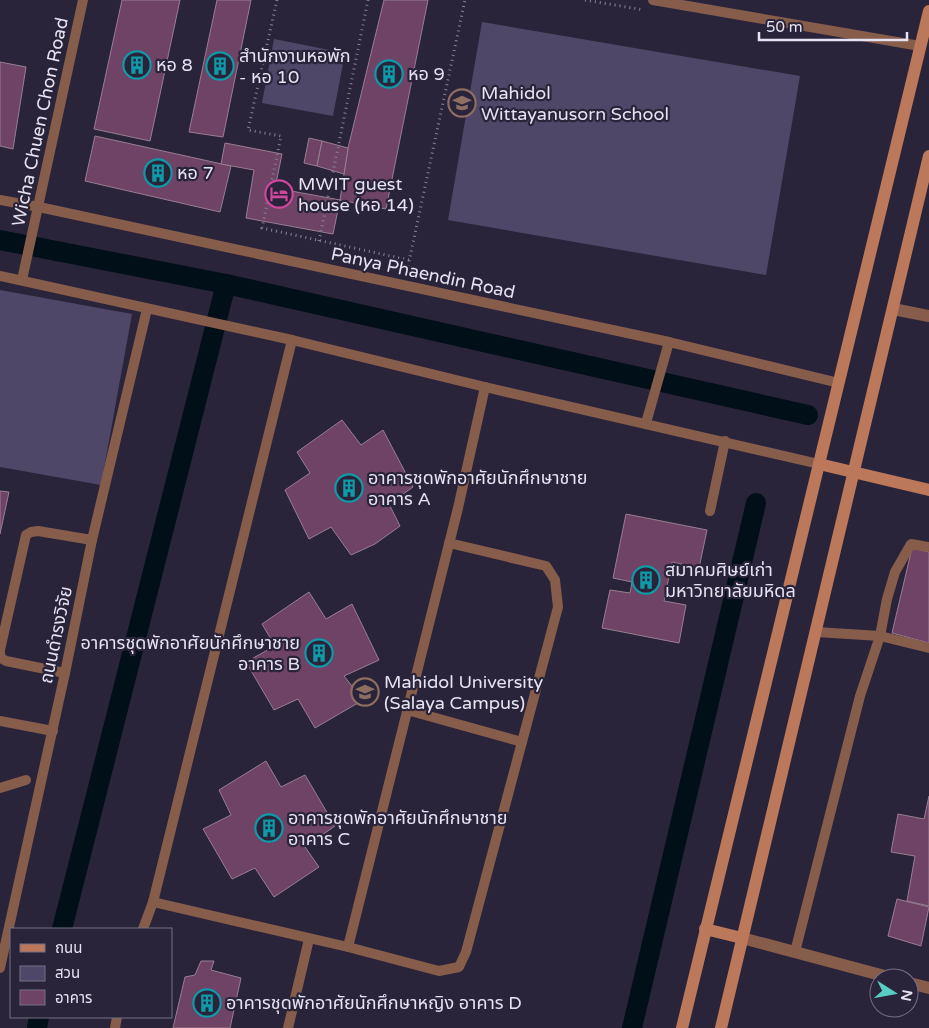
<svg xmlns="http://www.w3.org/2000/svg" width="929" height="1028" viewBox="0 0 929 1028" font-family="'Varela Round','Noto Sans Thai',sans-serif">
<rect width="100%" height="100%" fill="#2a243b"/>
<g fill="#4f4767">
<polygon points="482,22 800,76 766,275 448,220"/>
<polygon points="274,39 345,53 333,116 262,103"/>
<polygon points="0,290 132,314 101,485 0,467"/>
</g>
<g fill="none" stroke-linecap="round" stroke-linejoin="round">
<g stroke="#010f18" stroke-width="20">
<polyline points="0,240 226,284 808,415"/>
<polyline points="62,929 226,284"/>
<polyline points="37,1028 39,1017"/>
<polyline points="632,1028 756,503"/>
</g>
</g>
<g fill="#6f4365" stroke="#987e91">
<polygon points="122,0 180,0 150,141 94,129"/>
<polygon points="217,0 251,0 223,137 189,132"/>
<polygon points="384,0 428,0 386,209 340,200 348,148"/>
<polygon points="0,62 26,67 13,149 0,146"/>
<polygon points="95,136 231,166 220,212 85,181"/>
<polygon points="309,138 322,141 317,166 304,163"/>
<polygon points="322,141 348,148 344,174 317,166"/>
<polygon points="225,143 282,154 275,188 340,200 333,234 246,218 254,170 221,164"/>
<polygon points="342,420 361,445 383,430 413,487 389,504 400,526 375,544 351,555 331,527 309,539 285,490 310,473 297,452"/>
<polygon points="0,491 9,492 0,534"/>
<polygon points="626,514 707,530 699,568 672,562 664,601 686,605 679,643 602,628 610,590 630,593 632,582 613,578"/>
<polygon points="912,548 929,552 929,643 892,633"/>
<polygon points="309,592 326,619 352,604 379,660 344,676 363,700 315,728 298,699 274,710 246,662 275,646 262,624"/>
<polygon points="266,761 281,787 305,775 335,826 305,847 319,867 274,897 255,868 232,879 203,829 231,815 219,790"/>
<polygon points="929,796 929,906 907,901 915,856 891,852 898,814 924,819"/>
<polygon points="897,899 929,907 921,946 888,936"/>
<polygon points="201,961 214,961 211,970 241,978 230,1028 173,1028 185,977 195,975"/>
</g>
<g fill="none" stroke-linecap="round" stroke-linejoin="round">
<g stroke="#878295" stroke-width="3" stroke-dasharray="1 4" stroke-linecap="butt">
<polyline points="277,0 248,130 281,136 262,228 409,260"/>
<polyline points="585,0 644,10"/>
<polyline points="319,241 368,0"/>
<polyline points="407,271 465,0"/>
</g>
<g stroke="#865c4a" stroke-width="10">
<polyline points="653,0 920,46"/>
<polyline points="0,200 39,207 669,342 839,383"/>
<polyline points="0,276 292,340 485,387 819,464"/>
<polyline points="22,280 83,0"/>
<polyline points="646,423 669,342"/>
<polyline points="710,511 725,441"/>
<polyline points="929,547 911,544 895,572 887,599 880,636 929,648"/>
<polyline points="0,650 26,535 31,532 38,531 92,540"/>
<polyline points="0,653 1,658 6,661 65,673"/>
<polyline points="407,710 522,742"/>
<polyline points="0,721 53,731"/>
<polyline points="0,788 26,780"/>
<polyline points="153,902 348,947 439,971 459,967 466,952 558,607 555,580 546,566 449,543"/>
<polyline points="143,929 153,902 292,340"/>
<polyline points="348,947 458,508 485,387"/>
<polyline points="795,952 860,696 880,636 816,632"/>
<polyline points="0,968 65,673 92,540 147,309"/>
<polyline points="115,1028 117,1017"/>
<polyline points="288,1028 309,939"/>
</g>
<g stroke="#865c4a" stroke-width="12">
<polyline points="893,309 929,316"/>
<polyline points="742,938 892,978"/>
<polyline points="909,983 929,988"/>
</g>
<g stroke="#bb785b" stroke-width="12">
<polyline points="819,464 929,490"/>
<polyline points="705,929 742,938"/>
<polyline points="682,1028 929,11"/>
<polyline points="721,1028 929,156"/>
</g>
</g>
<defs>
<g id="building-ring" transform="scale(1.4375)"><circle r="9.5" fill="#2a243b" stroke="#0f9aa8" stroke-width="1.5"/><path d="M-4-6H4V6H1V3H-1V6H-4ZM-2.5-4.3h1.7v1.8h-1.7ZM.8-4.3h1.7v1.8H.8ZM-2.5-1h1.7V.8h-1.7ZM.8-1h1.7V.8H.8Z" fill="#0f9aa8"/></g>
<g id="school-ring" transform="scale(1.4375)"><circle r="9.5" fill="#2a243b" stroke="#8d6e63" stroke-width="1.5"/><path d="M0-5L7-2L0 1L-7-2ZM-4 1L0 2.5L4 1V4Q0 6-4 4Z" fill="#8d6e63"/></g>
<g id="hotel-ring" transform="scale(1.4375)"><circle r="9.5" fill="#2a243b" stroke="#d1479c" stroke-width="1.5"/><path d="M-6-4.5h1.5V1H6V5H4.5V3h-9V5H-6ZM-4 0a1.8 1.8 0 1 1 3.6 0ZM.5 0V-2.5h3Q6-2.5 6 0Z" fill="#d1479c"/></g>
<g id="university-ring" transform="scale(1.4375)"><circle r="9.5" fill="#2a243b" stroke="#8d6e63" stroke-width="1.5"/><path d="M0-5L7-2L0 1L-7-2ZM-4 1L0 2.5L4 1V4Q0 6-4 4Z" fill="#8d6e63"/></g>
</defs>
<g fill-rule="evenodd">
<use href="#building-ring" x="137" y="65"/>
<use href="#building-ring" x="220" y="66"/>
<use href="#building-ring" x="389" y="74"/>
<use href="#school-ring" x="462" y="103"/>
<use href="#building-ring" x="158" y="173"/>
<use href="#hotel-ring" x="279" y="194"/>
<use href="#building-ring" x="349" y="488"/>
<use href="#building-ring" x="646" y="580"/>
<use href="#building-ring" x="319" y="653"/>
<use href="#university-ring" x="365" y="692"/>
<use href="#building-ring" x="269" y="828"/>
<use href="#building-ring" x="207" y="1003"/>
</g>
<g text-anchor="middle" stroke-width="4.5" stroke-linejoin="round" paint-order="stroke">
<g font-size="18" fill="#e6e3f2" stroke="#2a243b" text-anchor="start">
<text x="239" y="62">สำนักงานหอพัก<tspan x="239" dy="21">- หอ 10</tspan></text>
<text x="156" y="71">หอ 8</text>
<text x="408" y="80">หอ 9</text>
<text x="481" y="99">Mahidol<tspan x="481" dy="21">Wittayanusorn School</tspan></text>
<text x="177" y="179">หอ 7</text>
<text x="298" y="190">MWIT guest<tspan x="298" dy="21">house (หอ 14)</tspan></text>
<text x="368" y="484">อาคารชุดพักอาศัยนักศึกษาชาย<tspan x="368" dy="21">อาคาร A</tspan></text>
<text x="665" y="576">สมาคมศิษย์เก่า<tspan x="665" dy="21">มหาวิทยาลัยมหิดล</tspan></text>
<text x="300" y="649" text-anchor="end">อาคารชุดพักอาศัยนักศึกษาชาย<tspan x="300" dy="21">อาคาร B</tspan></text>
<text x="384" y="688">Mahidol University<tspan x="384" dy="21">(Salaya Campus)</tspan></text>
<text x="288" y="824">อาคารชุดพักอาศัยนักศึกษาชาย<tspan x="288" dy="21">อาคาร C</tspan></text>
<text x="226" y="1009">อาคารชุดพักอาศัยนักศึกษาหญิง อาคาร D</text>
</g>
<g font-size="18" fill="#e6e3f2" stroke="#2a243b">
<text transform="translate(40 122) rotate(-78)" y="6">Wicha Chuen Chon Road</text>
<text transform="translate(423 273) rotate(12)" y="6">Panya Phaendin Road</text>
<text transform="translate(56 635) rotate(-78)" y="6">ถนนดำรงวิจัย</text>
</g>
</g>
<rect x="10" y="928" width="162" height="90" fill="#2a243b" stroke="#757084"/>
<rect x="20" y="944" width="25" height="8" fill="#bb785b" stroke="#757084"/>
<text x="55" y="953" font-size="15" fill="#e6e3f2">ถนน</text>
<rect x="20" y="966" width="25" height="15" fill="#4f4767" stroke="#757084"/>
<text x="55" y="978" font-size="15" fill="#e6e3f2">สวน</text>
<rect x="20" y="990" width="25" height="15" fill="#6f4365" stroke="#757084"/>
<text x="55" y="1003" font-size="15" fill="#e6e3f2">อาคาร</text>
<g transform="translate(894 993) rotate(101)"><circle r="24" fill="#2a243b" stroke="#757084"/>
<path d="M0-4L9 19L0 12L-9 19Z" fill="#57cec1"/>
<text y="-8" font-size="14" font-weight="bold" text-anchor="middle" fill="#e6e3f2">N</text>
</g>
<path d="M759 32v8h148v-8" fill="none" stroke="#e6e3f2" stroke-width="2.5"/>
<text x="766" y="32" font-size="15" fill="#e6e3f2" stroke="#2a243b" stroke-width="4" paint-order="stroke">50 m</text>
</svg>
